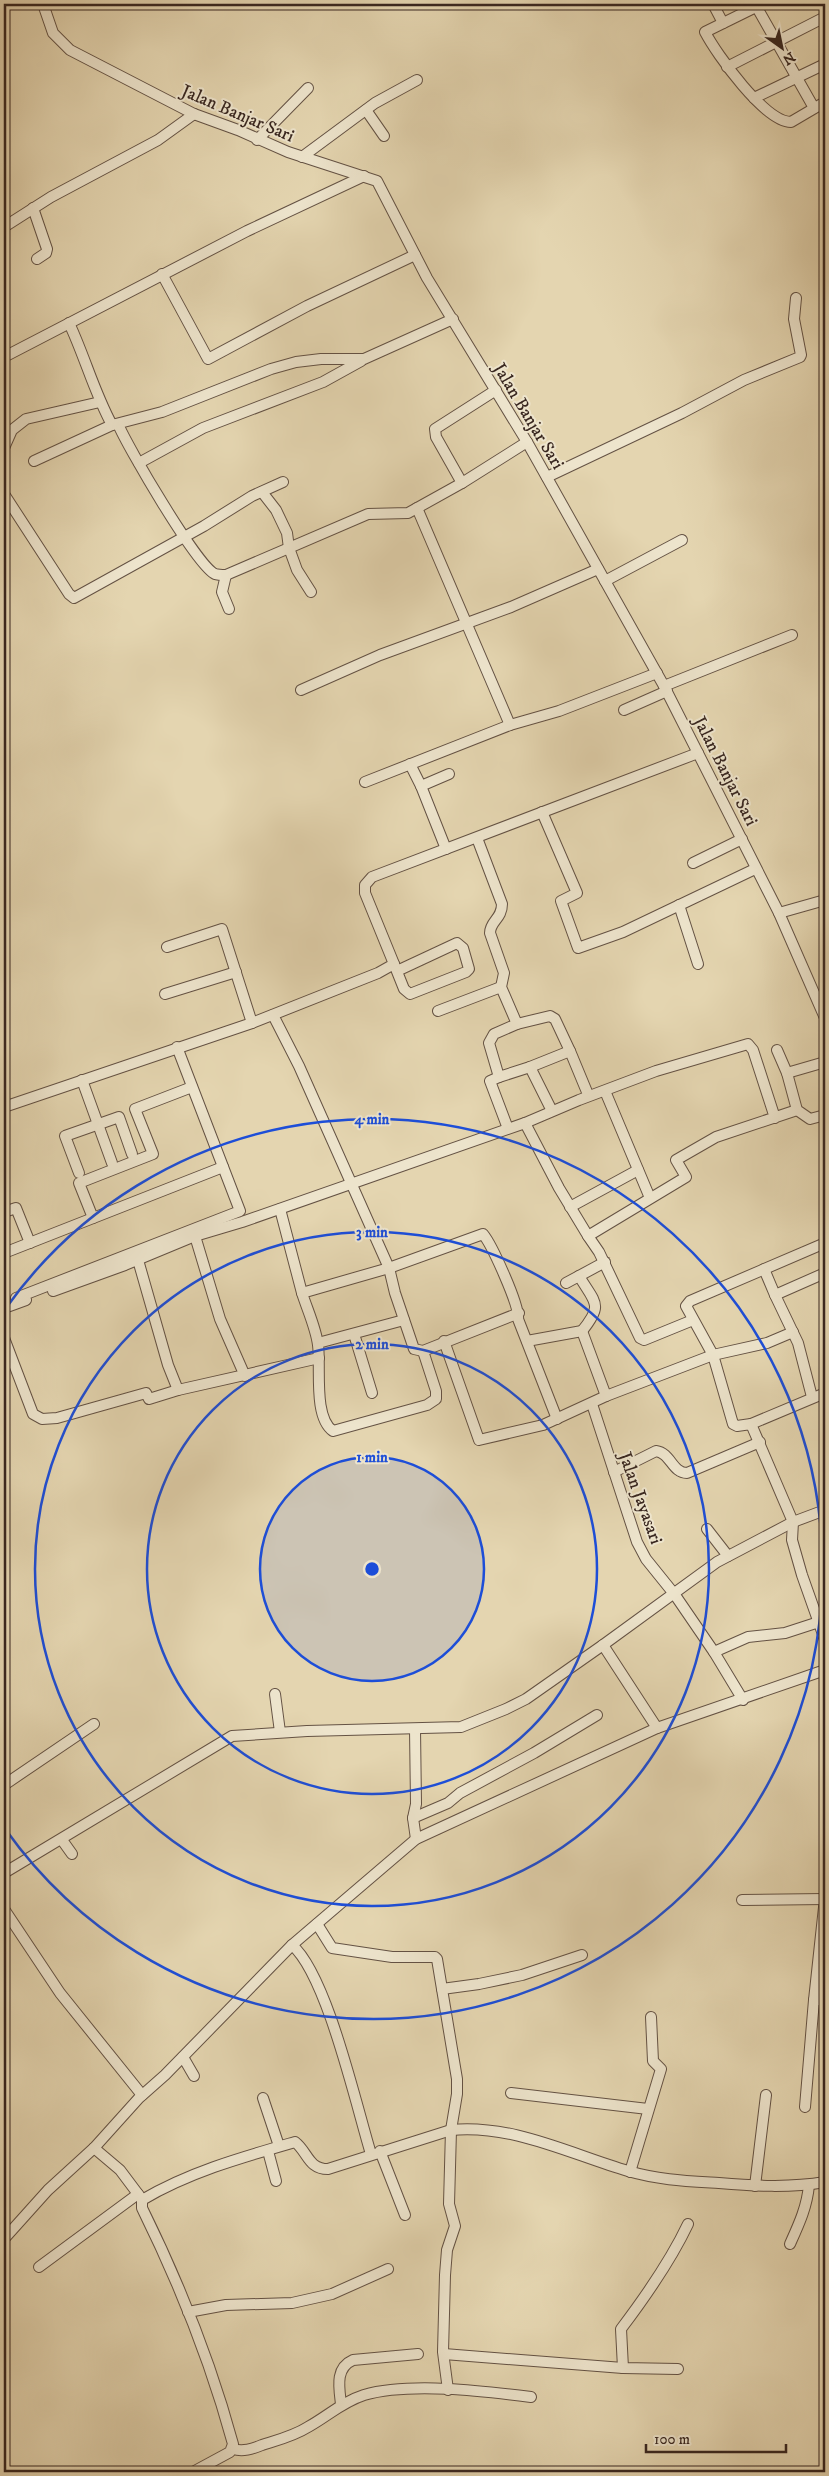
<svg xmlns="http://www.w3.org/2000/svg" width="829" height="2476" viewBox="0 0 829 2476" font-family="'IM FELL DW Pica',serif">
<rect width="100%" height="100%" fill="#e4d5b0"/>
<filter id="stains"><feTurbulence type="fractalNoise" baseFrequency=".004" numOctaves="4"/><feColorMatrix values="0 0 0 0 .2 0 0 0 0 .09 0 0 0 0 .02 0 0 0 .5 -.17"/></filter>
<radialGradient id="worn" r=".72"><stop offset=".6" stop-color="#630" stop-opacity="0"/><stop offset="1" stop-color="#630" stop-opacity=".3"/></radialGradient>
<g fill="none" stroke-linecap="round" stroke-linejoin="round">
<g stroke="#645244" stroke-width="12">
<g id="minor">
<polyline points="43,4 53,33 70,50 194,114 238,130 288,152 377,181 427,278 527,442 664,686 779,913 825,1018"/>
<polyline points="713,4 723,23"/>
<polyline points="755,4 814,108"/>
<path d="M 762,4 L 705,32 C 717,55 765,122 791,122 L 825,102"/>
<polyline points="727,67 825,17"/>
<polyline points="754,98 825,64"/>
<polyline points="366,110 384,136"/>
<polyline points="257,140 308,88"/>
<polyline points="302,157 375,103 417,80"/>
<polyline points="33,208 47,249 46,253 37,259"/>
<polyline points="4,227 51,197 158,140 194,114"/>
<polyline points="162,274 208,359 307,306 415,255"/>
<path d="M 69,323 C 85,357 94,392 112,425"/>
<polyline points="4,357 247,231 364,176"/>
<path d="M 118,424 C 127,446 197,566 215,574 C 218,575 223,575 226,575 L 368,514 L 408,513 L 462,483 L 527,442"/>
<polyline points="4,448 12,430 26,419 100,402"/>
<polyline points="34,461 112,425 162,412 271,369 296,362 321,359 364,359 453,319"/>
<polyline points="139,463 203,428 323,382 361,361"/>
<polyline points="547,477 682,413 744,380 800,357 801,355 794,319 796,298"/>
<polyline points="462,483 436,437 435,429 496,390"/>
<polyline points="262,492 276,510 287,533 289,548 297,570 311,592"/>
<polyline points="4,494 69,594 74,598 204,526 252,496 283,482"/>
<polyline points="417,508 510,725"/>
<polyline points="226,575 222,592 229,609"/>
<polyline points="605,581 682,540"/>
<polyline points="664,686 792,635"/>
<polyline points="301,690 380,655 511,607 598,569"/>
<polyline points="624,710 667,691"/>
<polyline points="410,764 421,786"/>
<polyline points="365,782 510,725 559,711 657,673"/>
<polyline points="542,812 577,893 561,901 578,948 623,932 755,869"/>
<path d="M 477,838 L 502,904 C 502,919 490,921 490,933 L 504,973 L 501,987 L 517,1024 L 494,1034 L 489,1043 L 499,1077 L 530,1067"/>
<polyline points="446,849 421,786 449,774"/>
<polyline points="693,863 742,839"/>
<polyline points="679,905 698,964"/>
<polyline points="779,913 825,900"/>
<polyline points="167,947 222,929 252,1023"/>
<polyline points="394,964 404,989 410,994 466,972 469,969 463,948 457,943 397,971"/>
<polyline points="165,994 236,972"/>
<polyline points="438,1011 501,987"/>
<polyline points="273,1015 299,1066 389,1268 395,1293 414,1349 423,1351 519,1313"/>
<polyline points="517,1024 550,1016 555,1019 570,1051 530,1067 550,1107"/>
<polyline points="777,1050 787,1073 797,1110 810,1119 825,1115"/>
<polyline points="570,1051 587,1092"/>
<polyline points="787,1073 825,1062"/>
<polyline points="499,1077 490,1081 507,1126"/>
<polyline points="82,1080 112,1163"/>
<polyline points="605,1091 650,1198"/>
<polyline points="4,1107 252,1023 378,973 394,964 365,893 365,885 372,877 698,753"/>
<polyline points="775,1118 753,1050 748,1044 656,1071 579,1100 525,1123 559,1188 588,1236 686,1177 676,1160 716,1137 797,1110"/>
<polyline points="79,1173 65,1136 119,1117 132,1154"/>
<polyline points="570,1207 638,1170"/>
<polyline points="280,1209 302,1293"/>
<polyline points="4,1212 16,1208 30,1243"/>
<polyline points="93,1218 79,1183 153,1154 135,1109 192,1087"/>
<polyline points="588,1236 599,1252 640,1338 644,1340 693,1320"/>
<polyline points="4,1253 223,1167"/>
<polyline points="138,1260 168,1365 178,1390 319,1358"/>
<polyline points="764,1269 775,1295"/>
<path d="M 579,1276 C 595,1303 604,1304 582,1331"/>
<polyline points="566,1283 605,1262"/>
<polyline points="53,1291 125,1265 195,1236"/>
<polyline points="16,1298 240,1211 177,1047"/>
<polyline points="4,1308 26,1300"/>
<polyline points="793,1332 767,1343 713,1355 686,1306 690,1301 825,1243"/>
<polyline points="354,1334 372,1393"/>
<polyline points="4,1338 33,1414 42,1419 57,1418 146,1393 149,1399 178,1390"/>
<polyline points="444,1341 479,1440 543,1425 606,1396 713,1355 733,1424 737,1426 751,1424 793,1522 792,1540 802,1575 825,1640"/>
<polyline points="527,1341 582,1331 606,1396"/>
<polyline points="318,1343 404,1320"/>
<path d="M 423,1351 L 436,1391 L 436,1399 L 427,1405 L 333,1431 C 313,1417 321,1367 318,1345 C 316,1328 307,1309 302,1293 L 389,1268 L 483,1234 C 492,1245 520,1306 518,1319 L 557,1419"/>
<polyline points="245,1376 220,1319 195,1236 242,1222 525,1123"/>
<polyline points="812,1397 798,1343 775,1295 825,1273"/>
<polyline points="592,1404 637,1542 646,1559 675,1595 714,1652"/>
<polyline points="751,1424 825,1393"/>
<path d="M 614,1472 L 656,1451 C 671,1453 672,1473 687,1473 L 760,1442"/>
<polyline points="707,1529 728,1556"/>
<polyline points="603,1645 657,1728"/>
<polyline points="275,1694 280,1732"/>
<polyline points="743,1700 714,1652 748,1637 785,1633 825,1620"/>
<polyline points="415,1729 416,1804 413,1818 416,1839"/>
<polyline points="4,1785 94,1724"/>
<polyline points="413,1818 448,1803 460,1793 534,1753 597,1715"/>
<polyline points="62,1840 72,1854"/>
<polyline points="4,1873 232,1736 307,1731 461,1727 506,1709 526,1699 603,1645 717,1562 793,1522 825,1510"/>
<polyline points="825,1898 814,2000 825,2000"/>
<polyline points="742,1900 825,1899"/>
<polyline points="4,1909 60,1993 142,2095"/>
<polyline points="317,1924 332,1948 392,1957 435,1957 437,1959 457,2079 457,2094 451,2130 449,2204 455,2226 447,2250 445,2275 443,2352 448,2390"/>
<path d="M 292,1945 C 327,1975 356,2105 371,2154"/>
<polyline points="442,1989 479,1984 522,1975 582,1955"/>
<polyline points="183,2057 194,2076"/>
<polyline points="511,2093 648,2109"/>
<polyline points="263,2098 279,2146"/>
<polyline points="805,2107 814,2000"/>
<polyline points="94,2148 120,2170 141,2198"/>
<polyline points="268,2151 276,2181"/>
<polyline points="380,2151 405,2215"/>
<polyline points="630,2172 661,2069 653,2061 651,2017"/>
<polyline points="755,2186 766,2095"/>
<polyline points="4,2239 48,2190 94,2148 139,2098 165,2075 292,1945 416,1839 657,1728 825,1670"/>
<path d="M 790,2244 C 799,2224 807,2207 809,2185"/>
<polyline points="39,2267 138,2194"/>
<polyline points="188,2312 226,2305 292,2303 332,2294 388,2269"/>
<polyline points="444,2354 623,2368 678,2369"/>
<path d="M 623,2368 L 621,2329 C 646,2296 670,2262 688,2224"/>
<path d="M 341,2404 C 339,2387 335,2368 353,2360 L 418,2354"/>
<path d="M 233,2449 C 243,2452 252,2449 262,2445 C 278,2440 294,2436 308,2427 C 328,2416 342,2402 364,2395 C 410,2382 483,2391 531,2397"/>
<path d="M 193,2472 L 230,2452 L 233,2444 C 211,2363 179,2283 142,2208 L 142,2200 C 189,2172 243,2157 295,2142 C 308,2152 308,2169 328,2169 L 451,2130 C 513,2124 570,2154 628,2171 C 659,2180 687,2181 719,2183 C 754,2186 790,2188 825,2182"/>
</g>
</g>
<use href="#minor" stroke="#ede4cc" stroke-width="10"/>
</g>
<circle cx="372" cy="1569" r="112" fill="#1d4ed8" fill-opacity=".12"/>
<g fill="none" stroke="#1d4ed8" stroke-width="2.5">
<circle cx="372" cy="1569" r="112"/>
<circle cx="372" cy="1569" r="225"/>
<circle cx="372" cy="1569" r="337"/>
<path d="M6 1308A450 450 0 1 1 6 1830"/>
</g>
<g text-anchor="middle" stroke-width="4" stroke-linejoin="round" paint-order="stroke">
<g font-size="18" fill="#392720" stroke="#ede4cc">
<text transform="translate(238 113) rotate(23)" y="6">Jalan Banjar Sari</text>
<text transform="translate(529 416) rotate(59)" y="6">Jalan Banjar Sari</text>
<text transform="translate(726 771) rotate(63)" y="6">Jalan Banjar Sari</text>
<text transform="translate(641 1498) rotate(70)" y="6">Jalan Jayasari</text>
</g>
</g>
<circle cx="372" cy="1569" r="8" fill="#1d4ed8" stroke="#ede4cc" stroke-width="2.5"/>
<g font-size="15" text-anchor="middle" font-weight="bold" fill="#1d4ed8" stroke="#ede4cc" stroke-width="4" stroke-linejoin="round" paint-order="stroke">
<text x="372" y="1124">4 min</text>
<text x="372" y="1237">3 min</text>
<text x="372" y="1349">2 min</text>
<text x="372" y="1462">1 min</text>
</g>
<rect width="829" height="2476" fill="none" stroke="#e4d5b0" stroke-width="20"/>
<rect x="5" y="5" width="819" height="2466" fill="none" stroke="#392720" stroke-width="2.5"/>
<rect x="10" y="10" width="809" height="2456" fill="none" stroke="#392720"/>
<g transform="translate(782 48) rotate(147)" stroke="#ede4cc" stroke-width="4" paint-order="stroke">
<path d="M0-4L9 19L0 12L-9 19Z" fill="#392720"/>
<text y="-8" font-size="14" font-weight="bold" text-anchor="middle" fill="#392720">N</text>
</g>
<path d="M646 2444v8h140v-8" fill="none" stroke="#392720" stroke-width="2.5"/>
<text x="654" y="2444" font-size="15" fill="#392720" stroke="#ede4cc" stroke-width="4" paint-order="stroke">100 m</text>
<rect width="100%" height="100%" filter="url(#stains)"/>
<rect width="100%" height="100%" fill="url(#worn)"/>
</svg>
